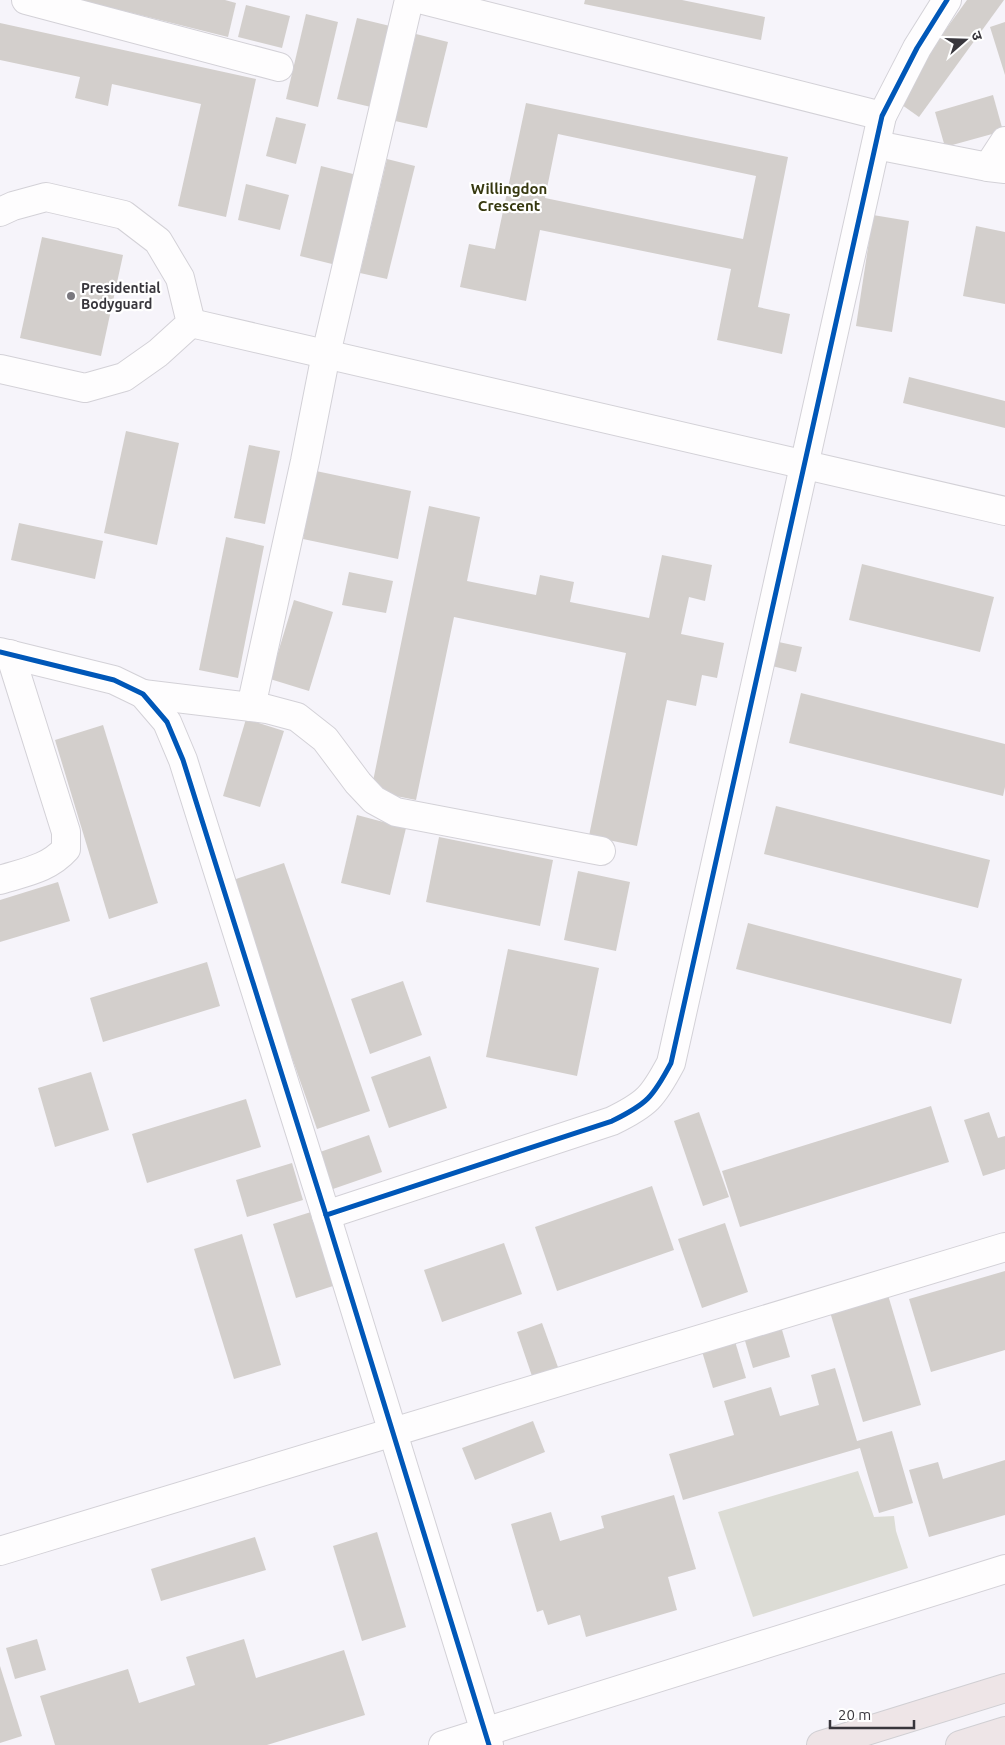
<svg xmlns="http://www.w3.org/2000/svg" width="1005" height="1745" viewBox="0 0 1005 1745" font-family="Ubuntu,'Noto Sans Devanagari',sans-serif">
<rect width="100%" height="100%" fill="#f6f4fa"/>
<polygon fill="#dcdcd5" points="858,1471 874,1517 894,1516 896,1531 908,1568 753,1617 718,1512"/>
<g fill="#d3cfcc" fill-rule="evenodd">
<polygon points="80,0 225,0 236,3 228,37"/>
<polygon points="585,0 682,0 765,17 761,40 584,4"/>
<polygon points="967,0 1004,0 919,117 895,100"/>
<polygon points="246,5 290,16 282,48 238,37"/>
<polygon points="306,14 338,22 318,107 286,99"/>
<polygon points="357,18 390,26 371,107 337,99"/>
<polygon points="1005,22 1005,75 990,27"/>
<polygon points="0,23 256,79 226,217 178,206 201,104 112,84 108,106 75,98 80,77 0,60"/>
<polygon points="416,34 448,42 427,128 395,121"/>
<polygon points="993,95 1003,131 945,147 935,112"/>
<path d="M 526,103 L 788,157 L 758,307 L 790,314 L 782,354 L 717,340 L 731,269 L 540,230 L 526,301 L 460,287 L 469,244 L 495,249 ZM 558,134 L 756,176 L 743,239 L 545,198 Z"/>
<polygon points="276,117 306,124 296,164 266,156"/>
<polygon points="387,159 415,166 387,279 360,273"/>
<polygon points="321,166 357,175 336,265 300,256"/>
<polygon points="246,184 289,195 280,230 238,220"/>
<polygon points="873,215 909,221 892,332 856,326"/>
<polygon points="976,226 1005,232 1005,304 963,296"/>
<polygon points="42,237 123,255 101,356 20,338"/>
<polygon points="909,377 1005,401 1005,428 903,403"/>
<polygon points="126,431 179,443 157,545 104,533"/>
<polygon points="249,445 280,451 265,524 234,518"/>
<polygon points="316,471 411,491 398,559 303,539"/>
<polygon points="429,506 480,517 467,581 536,595 540,575 574,582 570,602 649,618 662,555 712,565 705,601 689,597 681,634 724,643 717,678 702,675 696,706 667,700 637,846 589,836 626,653 454,617 416,800 371,791"/>
<polygon points="19,523 103,541 95,579 11,560"/>
<polygon points="226,537 264,546 238,678 199,670"/>
<polygon points="862,564 994,597 980,652 849,620"/>
<polygon points="349,572 393,581 386,613 342,605"/>
<polygon points="294,600 333,612 309,691 270,679"/>
<polygon points="774,641 802,647 796,672 768,665"/>
<polygon points="801,693 1005,744 1005,787 1003,796 789,743"/>
<polygon points="246,719 284,731 260,807 223,796"/>
<polygon points="103,725 158,903 109,919 55,740"/>
<polygon points="776,806 990,860 978,908 764,854"/>
<polygon points="357,815 406,828 390,895 341,883"/>
<polygon points="439,837 553,860 540,926 426,902"/>
<polygon points="284,863 370,1111 317,1129 230,881"/>
<polygon points="578,871 630,882 616,951 564,940"/>
<polygon points="58,882 70,921 0,942 0,900"/>
<polygon points="748,923 962,979 951,1024 736,969"/>
<polygon points="508,949 599,968 577,1076 486,1057"/>
<polygon points="207,962 220,1006 103,1042 90,998"/>
<polygon points="403,981 422,1035 370,1054 351,999"/>
<polygon points="430,1056 447,1108 389,1128 371,1077"/>
<polygon points="91,1072 109,1130 55,1147 38,1088"/>
<polygon points="246,1099 261,1147 147,1183 132,1134"/>
<polygon points="931,1106 949,1162 740,1227 722,1171"/>
<polygon points="699,1112 729,1197 703,1206 674,1121"/>
<polygon points="989,1112 998,1138 1005,1136 1005,1169 983,1176 964,1120"/>
<polygon points="369,1135 382,1172 333,1189 320,1152"/>
<polygon points="292,1163 303,1200 247,1217 236,1180"/>
<polygon points="652,1186 674,1250 557,1291 535,1227"/>
<polygon points="311,1212 333,1286 296,1298 273,1224"/>
<polygon points="725,1223 748,1292 702,1308 678,1239"/>
<polygon points="242,1234 281,1365 234,1379 194,1249"/>
<polygon points="504,1243 522,1294 442,1322 424,1270"/>
<polygon points="1005,1271 1005,1350 931,1372 909,1299"/>
<polygon points="888,1295 921,1405 863,1422 830,1312"/>
<polygon points="542,1323 559,1370 533,1379 517,1332"/>
<polygon points="780,1323 790,1357 753,1368 743,1334"/>
<polygon points="734,1338 746,1378 713,1388 701,1348"/>
<polygon points="835,1368 857,1441 892,1431 913,1503 879,1513 860,1448 683,1500 669,1454 734,1435 724,1401 771,1387 780,1416 819,1405 811,1375"/>
<polygon points="533,1421 545,1452 475,1480 462,1448"/>
<polygon points="1005,1460 1005,1515 929,1537 909,1470 938,1462 943,1479"/>
<polygon points="674,1495 696,1569 668,1577 677,1610 586,1637 580,1615 548,1625 543,1610 537,1612 511,1524 551,1512 560,1541 604,1528 601,1516"/>
<polygon points="377,1532 406,1627 362,1641 333,1546"/>
<polygon points="255,1537 266,1570 161,1601 151,1569"/>
<polygon points="37,1639 46,1670 15,1679 6,1648"/>
<polygon points="244,1639 256,1678 344,1650 365,1715 267,1745 55,1745 40,1696 128,1669 139,1703 195,1685 186,1657"/>
<polygon points="0,1666 22,1736 0,1743"/>
</g>
<g fill="none" stroke-linecap="round" stroke-linejoin="round">
<g stroke="#d3d1d7" stroke-width="30">
<g id="minor">
<polyline points="26,0 279,67"/>
<polyline points="423,0 882,116"/>
<polyline points="876,145 988,167 1005,169"/>
<polyline points="988,167 1005,141"/>
<polyline points="0,212 13,206 46,197 124,215 158,241 180,278 191,323 158,353 124,377 85,388 0,369"/>
<polyline points="191,323 1005,511"/>
<polyline points="0,652 114,680 143,694 167,722 183,760 326,1215 489,1745"/>
<polyline points="143,694 267,709 297,717 325,739 358,783 374,800 396,812 601,851"/>
<polyline points="251,707 305,461 326,354 409,0"/>
<path d="M 0,880 C 25,872 48,869 66,849 L 66,832 L 10,654"/>
<path d="M 326,1215 L 612,1121 C 647,1104 653,1097 671,1063 L 882,116 L 917,48 L 947,0"/>
<polyline points="0,1551 1005,1247"/>
<polyline points="443,1745 1005,1569"/>
</g>
</g>
<g stroke="#d0cfd3" stroke-width="30">
<g id="major">
<polyline points="821,1745 1005,1688"/>
<polyline points="960,1745 1005,1731"/>
</g>
</g>
<use href="#minor" stroke="#fefdfe" stroke-width="28"/>
<use href="#major" stroke="#eee5e7" stroke-width="28"/>
<g stroke="#fff" stroke-width="8">
<g id="cycleway">
<polyline points="0,652 114,680 143,694 167,722 183,760 326,1215 489,1745"/>
<path d="M 326,1215 L 612,1121 C 647,1104 653,1097 671,1063 L 882,116 L 917,48 L 947,0"/>
</g>
</g>
<use href="#cycleway" stroke="#0057b8" stroke-width="5"/>
</g>
<circle fill="#7a787e" stroke="#fff" stroke-width="2" cx="71" cy="296" r="5"/>
<g text-anchor="middle" stroke-width="4.5" stroke-linejoin="round" paint-order="stroke">
<g font-size="14" font-weight="bold" fill="#38363c" stroke="#fff" text-anchor="start">
<text x="81" y="293">Presidential<tspan x="81" dy="16">Bodyguard</tspan></text>
</g>
<g font-size="15" font-weight="bold" fill="#36380f" stroke="#fff">
<text x="509" y="194">Willingdon<tspan x="509" dy="17">Crescent</tspan></text>
</g>
</g>
<g transform="translate(965 40) rotate(70)" stroke="#ffffff" stroke-width="4" paint-order="stroke">
<path d="M0-4L9 19L0 12L-9 19Z" fill="#38363c"/>
<text y="-8" font-size="14" font-weight="bold" text-anchor="middle" fill="#38363c">उ</text>
</g>
<path d="M830 1720v8h84v-8" fill="none" stroke="#38363c" stroke-width="2.5"/>
<text x="838" y="1720" font-size="15" fill="#38363c" stroke="#ffffff" stroke-width="4" paint-order="stroke">20 m</text>
</svg>
